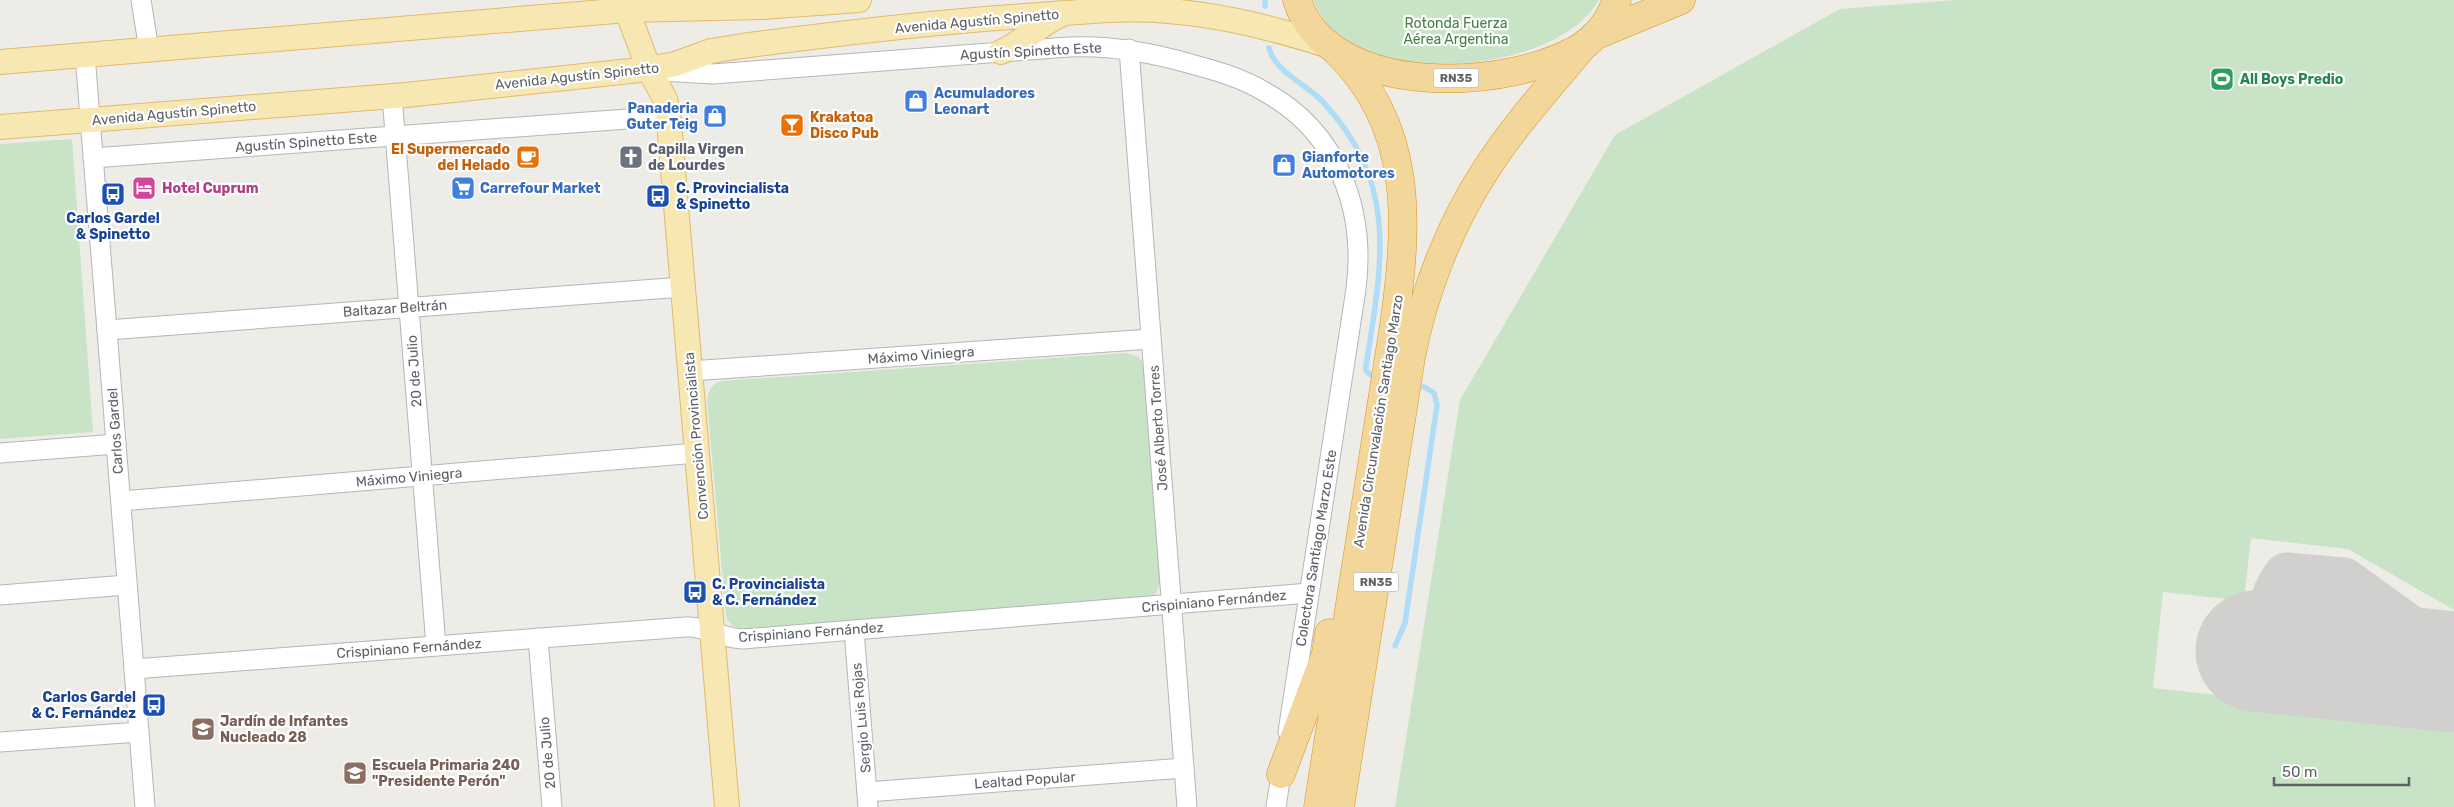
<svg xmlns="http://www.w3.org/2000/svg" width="2454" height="807" viewBox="0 0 2454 807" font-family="Rubik,sans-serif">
<rect width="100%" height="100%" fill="#eeece6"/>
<g fill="#c8e3c6">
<path d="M 1313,0 L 1599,0 C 1560,66 1418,80 1355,47 C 1335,37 1322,19 1313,0 Z"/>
<polygon points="1955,0 2454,0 2454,610 2348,549 2251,538 2244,601 2163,592 2153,688 2454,721 2454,807 1395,807 1460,400 1615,135 1840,9"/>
<polygon points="72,139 93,432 0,439 0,144"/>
<path d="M 1126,353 L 1139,357 L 1145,367 L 1160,583 L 1156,593 L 1151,597 L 745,629 C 735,629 730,625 726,616 L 707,400 C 708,390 712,384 721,381 Z"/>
</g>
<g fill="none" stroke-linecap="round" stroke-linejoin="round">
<g stroke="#afdcf6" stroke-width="5.5">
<polyline points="1265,0 1265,6"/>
<path d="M 1269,48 C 1275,72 1306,84 1322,101 C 1400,184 1382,263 1366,366 L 1366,371 L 1372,376"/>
<polyline points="1395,646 1405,623 1437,405 1434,393 1424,387"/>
</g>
<path stroke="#d1d0ce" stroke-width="49" d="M 2393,666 C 2371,666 2351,677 2329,675 C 2275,669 2256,619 2287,577 L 2343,582 L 2454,662"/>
<polyline stroke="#d1d0ce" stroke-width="121" points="2256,651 2454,672"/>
<g stroke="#b3b6b9" stroke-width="21">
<g id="minor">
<polyline points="141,0 149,50"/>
<polyline points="1129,49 1187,807"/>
<polyline points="85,55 145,807"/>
<path d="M 661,71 L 713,74 L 1068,47 C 1111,45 1150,52 1191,64 C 1217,71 1242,78 1265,92 C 1338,132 1366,209 1356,289 L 1288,732"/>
<polyline points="392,96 436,646"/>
<polyline points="93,158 668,116"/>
<polyline points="107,330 683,287"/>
<polyline points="690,371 1151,339"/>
<polyline points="0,453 116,444"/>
<polyline points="121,501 697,453"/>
<polyline points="0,595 127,585"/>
<polyline points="854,630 868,807"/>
<polyline points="538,638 552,807"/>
<path d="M 134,669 L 686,627 C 707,626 723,639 743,639 L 1309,593"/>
<polyline points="0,742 139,732"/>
<polyline points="867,792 1184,768"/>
<polyline points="1276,807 1283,761"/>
</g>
</g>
<g stroke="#e3b96b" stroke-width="26">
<g id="major">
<polyline points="623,0 649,69 665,99 668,111 727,807"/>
<path d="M 1001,52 C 1023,43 1039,24 1061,15"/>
<polyline points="0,62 627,10 762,7 859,0"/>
<path d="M 0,127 L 406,95 L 649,69 L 675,64 L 711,51 L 742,46 C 840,33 940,21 1040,15 C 1082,12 1126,7 1168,11 C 1223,15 1275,29 1327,45"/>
</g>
</g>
<g stroke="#dd9218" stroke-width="29">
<g id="highway">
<path d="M 1297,0 C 1329,101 1515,92 1587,43 C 1601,32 1611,16 1617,0"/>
<polyline points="1594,36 1681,0"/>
<polyline points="1281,774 1326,654 1329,633"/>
<path d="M 1318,807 L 1394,325 C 1408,225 1415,126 1335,50"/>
<path d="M 1340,807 L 1411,357 C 1424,291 1450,224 1487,168 C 1516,123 1552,84 1586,43"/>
</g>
</g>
<use href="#minor" stroke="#fff" stroke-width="19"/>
<use href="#major" stroke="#f7e7b3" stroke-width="24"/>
<use href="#highway" stroke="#f2d69a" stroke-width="28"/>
</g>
<defs>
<g id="stadium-square" transform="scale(1.25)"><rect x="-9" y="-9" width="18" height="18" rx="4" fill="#2e9e5b" stroke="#fff"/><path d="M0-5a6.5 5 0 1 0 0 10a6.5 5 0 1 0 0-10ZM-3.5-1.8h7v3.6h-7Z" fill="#fff"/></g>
<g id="shop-square" transform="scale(1.25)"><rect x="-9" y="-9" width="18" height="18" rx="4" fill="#3f7fe0" stroke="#fff"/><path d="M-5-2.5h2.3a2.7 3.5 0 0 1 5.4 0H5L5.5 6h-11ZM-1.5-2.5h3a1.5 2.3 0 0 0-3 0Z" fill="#fff"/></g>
<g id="bar-square" transform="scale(1.25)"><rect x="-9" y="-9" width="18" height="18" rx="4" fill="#e8710a" stroke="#fff"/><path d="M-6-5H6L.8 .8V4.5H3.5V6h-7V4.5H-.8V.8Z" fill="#fff"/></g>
<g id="cafe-square" transform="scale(1.25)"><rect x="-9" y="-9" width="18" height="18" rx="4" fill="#e8710a" stroke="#fff"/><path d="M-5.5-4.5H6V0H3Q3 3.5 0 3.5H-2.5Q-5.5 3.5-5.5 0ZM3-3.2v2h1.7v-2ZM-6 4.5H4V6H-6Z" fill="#fff"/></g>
<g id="church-square" transform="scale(1.25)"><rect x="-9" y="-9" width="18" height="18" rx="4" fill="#6b7280" stroke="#fff"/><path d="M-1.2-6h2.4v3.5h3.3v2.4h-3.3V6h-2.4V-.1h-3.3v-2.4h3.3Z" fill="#fff"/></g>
<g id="hotel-square" transform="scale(1.25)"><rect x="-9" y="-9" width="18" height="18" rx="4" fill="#d1479c" stroke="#fff"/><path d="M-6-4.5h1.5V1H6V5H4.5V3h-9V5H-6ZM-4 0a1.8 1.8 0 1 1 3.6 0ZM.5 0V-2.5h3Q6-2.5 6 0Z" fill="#fff"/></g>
<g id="supermarket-square" transform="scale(1.25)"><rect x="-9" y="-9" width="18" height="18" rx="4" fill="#3f7fe0" stroke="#fff"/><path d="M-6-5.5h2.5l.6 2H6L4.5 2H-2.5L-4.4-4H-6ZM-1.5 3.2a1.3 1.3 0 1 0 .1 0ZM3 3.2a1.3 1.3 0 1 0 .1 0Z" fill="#fff"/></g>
<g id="bus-square" transform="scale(1.25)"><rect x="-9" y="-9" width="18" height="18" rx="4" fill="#1a4fb4" stroke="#fff"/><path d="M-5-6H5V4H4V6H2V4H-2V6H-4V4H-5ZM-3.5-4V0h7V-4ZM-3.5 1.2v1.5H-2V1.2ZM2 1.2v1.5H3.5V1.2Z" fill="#fff"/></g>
<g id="school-square" transform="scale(1.25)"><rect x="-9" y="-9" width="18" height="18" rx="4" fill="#8d6e63" stroke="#fff"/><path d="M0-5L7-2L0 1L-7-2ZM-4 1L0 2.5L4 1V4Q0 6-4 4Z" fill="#fff"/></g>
</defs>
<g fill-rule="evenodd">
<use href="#stadium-square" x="2222" y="79"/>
<use href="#shop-square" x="916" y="101"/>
<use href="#shop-square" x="715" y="116"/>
<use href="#bar-square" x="792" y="125"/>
<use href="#cafe-square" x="528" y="157"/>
<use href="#church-square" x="631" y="157"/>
<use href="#shop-square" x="1284" y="165"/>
<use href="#hotel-square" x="144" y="188"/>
<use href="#supermarket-square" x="463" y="188"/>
<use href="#bus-square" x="113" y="194"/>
<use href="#bus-square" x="658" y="196"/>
<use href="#bus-square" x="695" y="592"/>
<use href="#bus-square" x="154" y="705"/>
<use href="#school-square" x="203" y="729"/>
<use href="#school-square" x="355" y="773"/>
</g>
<g text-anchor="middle" stroke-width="4.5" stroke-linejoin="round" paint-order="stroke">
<g fill="#fff" stroke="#8e9093" stroke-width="1">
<rect x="1433.5" y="68.5" width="45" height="19" rx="4"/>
<rect x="1353.5" y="572.5" width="45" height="19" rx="4"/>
</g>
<g font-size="12" font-weight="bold" fill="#5e6165">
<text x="1456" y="82">RN35</text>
<text x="1376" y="586">RN35</text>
</g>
<g font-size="14" fill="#5e6165" stroke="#fff">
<text transform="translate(977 21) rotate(-5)" y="5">Avenida Agustín Spinetto</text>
<text transform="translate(1031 51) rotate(-3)" y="5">Agustín Spinetto Este</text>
<text transform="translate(577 76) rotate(-6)" y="5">Avenida Agustín Spinetto</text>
<text transform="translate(174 113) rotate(-5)" y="5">Avenida Agustín Spinetto</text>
<text transform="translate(306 142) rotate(-4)" y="5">Agustín Spinetto Este</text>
<text transform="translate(395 308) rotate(-4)" y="5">Baltazar Beltrán</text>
<text transform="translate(921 355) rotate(-4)" y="5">Máximo Viniegra</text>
<text transform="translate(414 371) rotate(-94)" y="5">20 de Julio</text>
<text transform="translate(1378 421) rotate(-81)" y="5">Avenida Circunvalación Santiago Marzo</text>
<text transform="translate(1158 428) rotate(-94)" y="5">José Alberto Torres</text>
<text transform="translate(115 431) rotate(-94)" y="5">Carlos Gardel</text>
<text transform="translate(696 436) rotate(-95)" y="5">Convención Provincialista</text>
<text transform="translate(409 477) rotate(-5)" y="5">Máximo Viniegra</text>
<text transform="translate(1316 548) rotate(-81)" y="5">Colectora Santiago Marzo Este</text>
<text transform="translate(1214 601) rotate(-5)" y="5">Crispiniano Fernández</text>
<text transform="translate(811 632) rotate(-4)" y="5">Crispiniano Fernández</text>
<text transform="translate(409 648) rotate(-4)" y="5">Crispiniano Fernández</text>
<text transform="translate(861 718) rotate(-95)" y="5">Sergio Luis Rojas</text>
<text transform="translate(547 753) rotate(-95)" y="5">20 de Julio</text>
<text transform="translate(1025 780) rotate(-4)" y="5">Lealtad Popular</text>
</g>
<g font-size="14" fill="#41833f" stroke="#fff">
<text x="1456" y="28">Rotonda Fuerza<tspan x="1456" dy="16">Aérea Argentina</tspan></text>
</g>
<g font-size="14" font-weight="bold" fill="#27864d" stroke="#fff" text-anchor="start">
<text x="2240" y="84">All Boys Predio</text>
</g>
<g font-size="14" font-weight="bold" fill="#366cbe" stroke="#fff" text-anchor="start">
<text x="934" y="98">Acumuladores<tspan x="934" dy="16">Leonart</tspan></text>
<text x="698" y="113" text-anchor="end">Panaderia<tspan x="698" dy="16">Guter Teig</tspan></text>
<text x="1302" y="162">Gianforte<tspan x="1302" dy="16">Automotores</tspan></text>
<text x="480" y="193">Carrefour Market</text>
</g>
<g font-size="14" font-weight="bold" fill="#c56008" stroke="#fff" text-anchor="start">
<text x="810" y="122">Krakatoa<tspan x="810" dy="16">Disco Pub</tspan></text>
<text x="510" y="154" text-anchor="end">El Supermercado<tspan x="510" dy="16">del Helado</tspan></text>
</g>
<g font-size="14" font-weight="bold" fill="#5b616d" stroke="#fff" text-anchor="start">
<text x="648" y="154">Capilla Virgen<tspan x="648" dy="16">de Lourdes</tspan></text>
</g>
<g font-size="14" font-weight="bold" fill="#b23c85" stroke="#fff" text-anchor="start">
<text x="162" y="193">Hotel Cuprum</text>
</g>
<g font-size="14" font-weight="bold" fill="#164399" stroke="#fff" text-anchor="start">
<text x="676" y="193">C. Provincialista<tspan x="676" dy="16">&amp; Spinetto</tspan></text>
<text x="113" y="223" text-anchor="middle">Carlos Gardel<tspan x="113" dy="16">&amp; Spinetto</tspan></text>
<text x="712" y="589">C. Provincialista<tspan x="712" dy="16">&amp; C. Fernández</tspan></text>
<text x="136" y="702" text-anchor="end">Carlos Gardel<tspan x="136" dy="16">&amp; C. Fernández</tspan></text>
</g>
<g font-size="14" font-weight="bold" fill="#785e54" stroke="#fff" text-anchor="start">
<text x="220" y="726">Jardín de Infantes<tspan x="220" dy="16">Nucleado 28</tspan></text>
<text x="372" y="770">Escuela Primaria 240<tspan x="372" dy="16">"Presidente Perón"</tspan></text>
</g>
</g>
<path d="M2274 777v8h135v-8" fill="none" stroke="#5e6165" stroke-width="2.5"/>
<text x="2282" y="777" font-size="15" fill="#5e6165" stroke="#ffffff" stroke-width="4" paint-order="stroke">50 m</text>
</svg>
